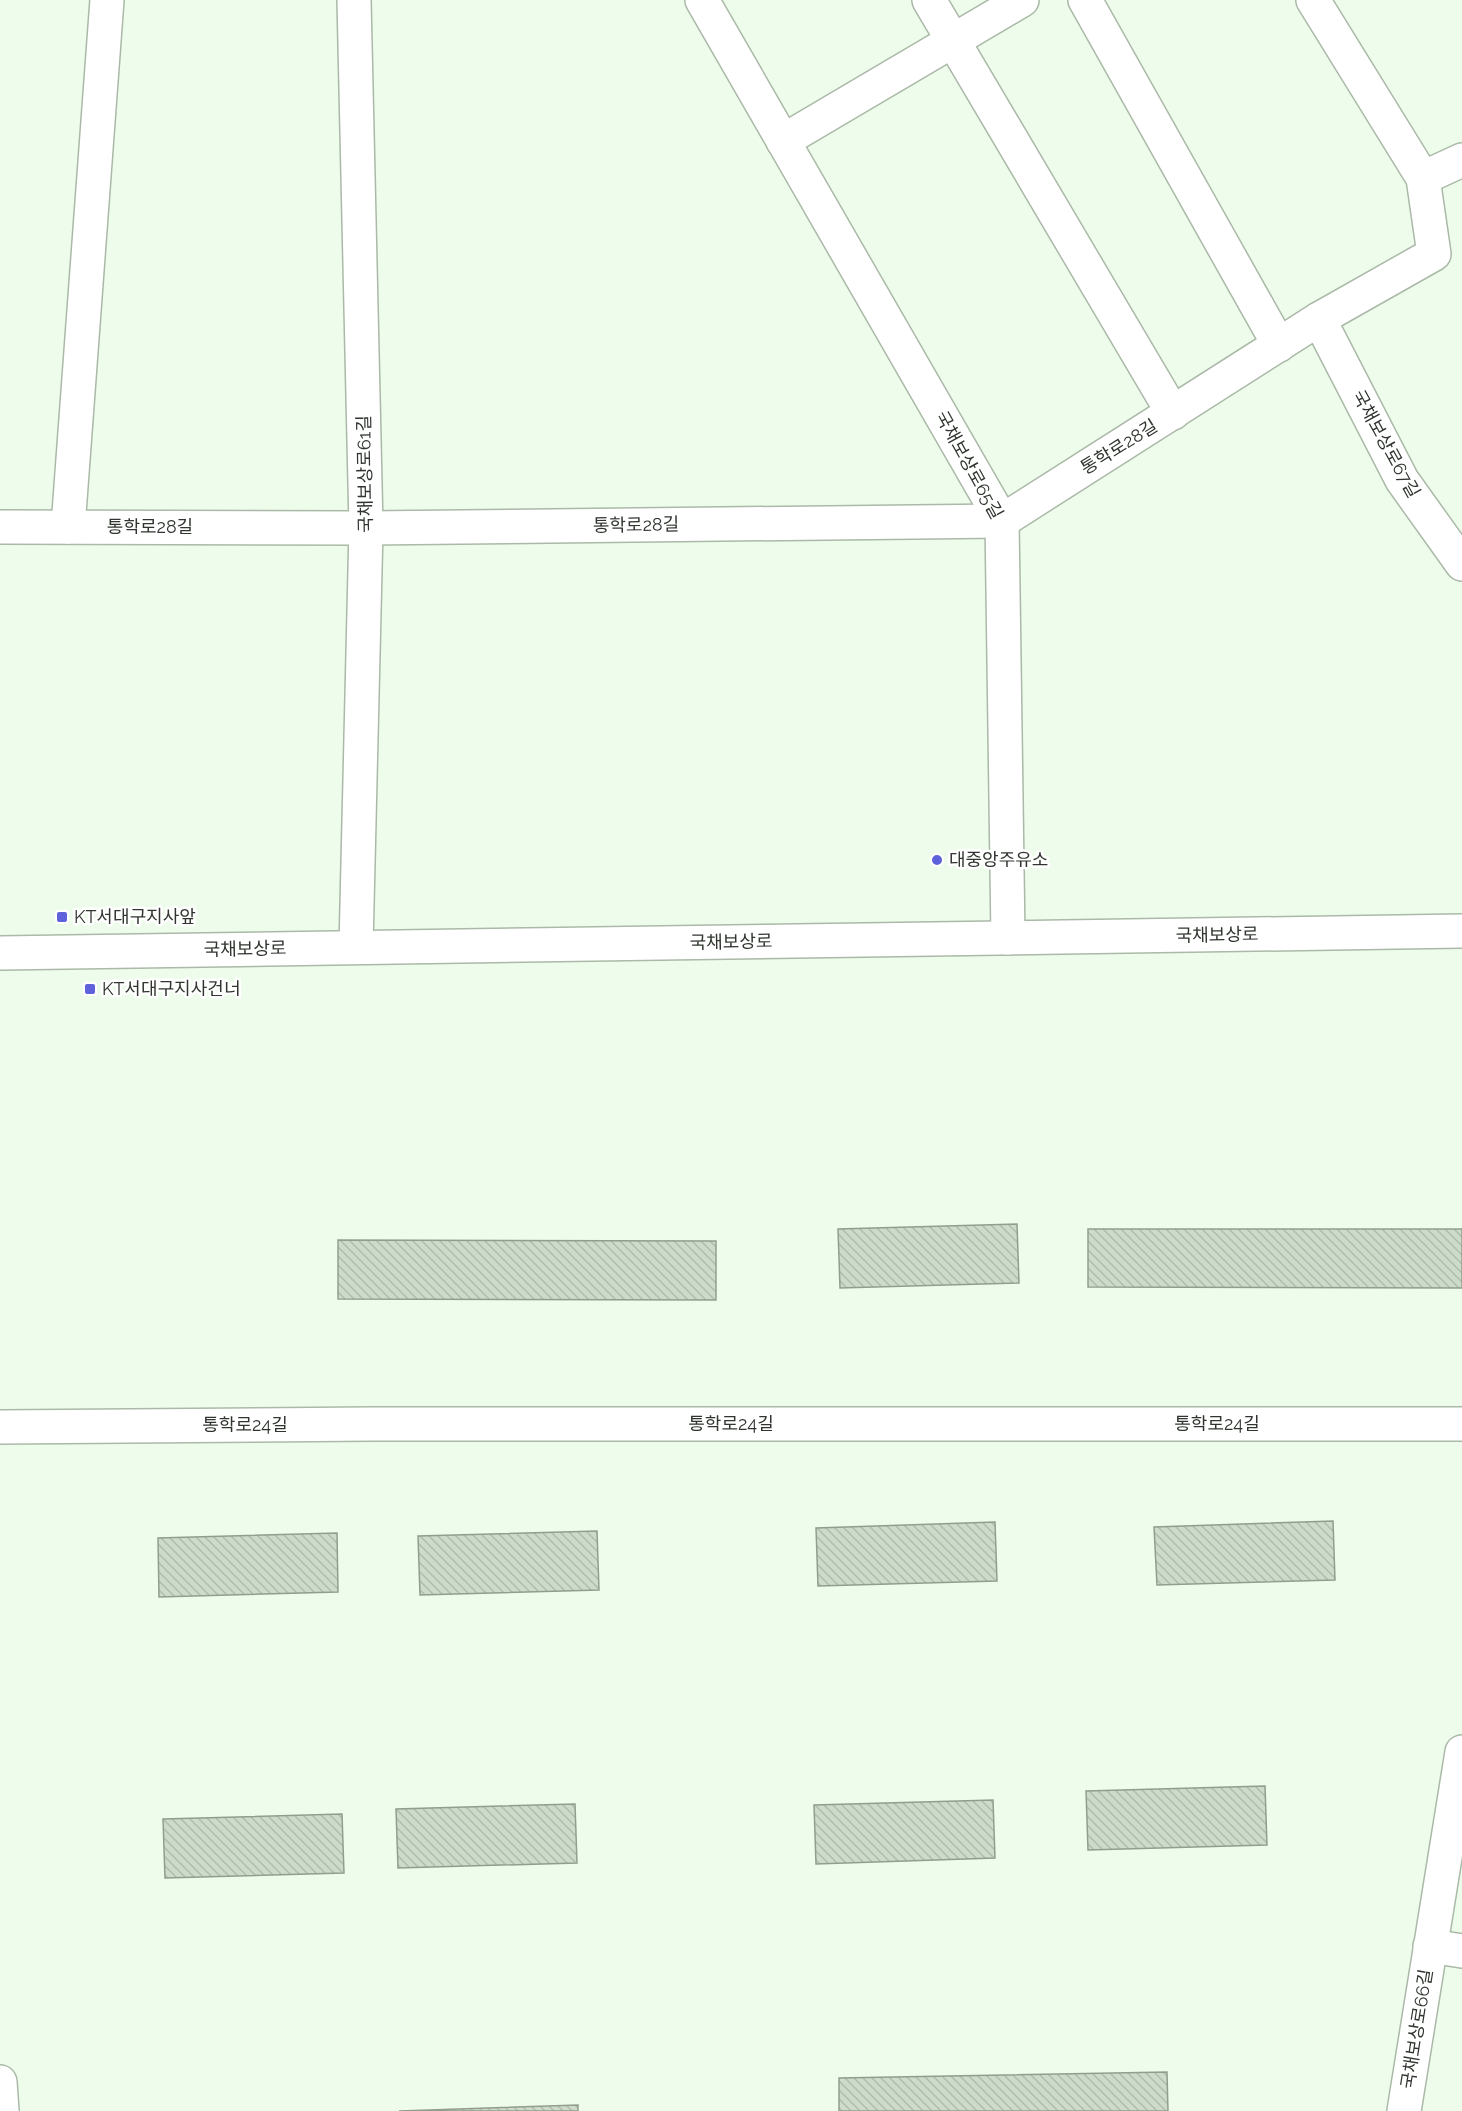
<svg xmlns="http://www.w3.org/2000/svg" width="1462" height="2111" viewBox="0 0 1462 2111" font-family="Raleway,'Noto Sans KR',sans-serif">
<defs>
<pattern id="building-back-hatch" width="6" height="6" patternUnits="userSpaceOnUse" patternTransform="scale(1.5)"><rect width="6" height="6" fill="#cddcca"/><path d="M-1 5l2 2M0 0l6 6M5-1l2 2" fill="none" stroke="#b0bdae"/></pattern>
</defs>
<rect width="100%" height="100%" fill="#eefdeb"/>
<g fill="url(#building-back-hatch)" stroke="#919e8d" stroke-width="1.5">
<polygon points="1017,1224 1019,1283 840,1288 838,1229"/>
<polygon points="1088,1229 1462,1229 1462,1288 1088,1287"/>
<polygon points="338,1240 716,1241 716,1300 338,1299"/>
<polygon points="1333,1521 1335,1580 1157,1585 1154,1527"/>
<polygon points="995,1522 997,1581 818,1586 816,1528"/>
<polygon points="597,1531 599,1590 420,1595 418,1536"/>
<polygon points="337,1533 338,1592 159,1597 158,1538"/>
<polygon points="1265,1786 1267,1845 1088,1850 1086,1791"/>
<polygon points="993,1800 995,1858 816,1864 814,1805"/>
<polygon points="575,1804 577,1863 398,1868 396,1809"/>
<polygon points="342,1814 344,1873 165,1878 163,1819"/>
<polygon points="1167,2072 1168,2111 839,2111 839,2078"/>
<polygon points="578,2105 578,2111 399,2111"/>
</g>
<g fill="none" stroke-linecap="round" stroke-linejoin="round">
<g stroke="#abb9a8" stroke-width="36">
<g id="minor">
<polyline points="354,0 366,528 356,947"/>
<polyline points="702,0 1002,521 1008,938"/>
<polyline points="929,0 1173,413"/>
<polyline points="1085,0 1279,345"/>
<polyline points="783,141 1022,0"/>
<polyline points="1423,178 1462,160"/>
<polyline points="1319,319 1402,480 1462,564"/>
<polyline points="0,527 366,528 1002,521 1319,319 1434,254 1423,178 1313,0"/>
<polyline points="68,527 107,0"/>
<polyline points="0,1427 372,1424 1462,1424"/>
<polyline points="1430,1946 1462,1951"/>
<polyline points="0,2082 2,2111"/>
<polyline points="1404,2111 1462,1752"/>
</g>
</g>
<g stroke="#abb9a8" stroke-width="36">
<polyline id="major" points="0,953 1462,931"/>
</g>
<use href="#minor" stroke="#fff" stroke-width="33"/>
<use href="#major" stroke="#fff" stroke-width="33"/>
</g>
<g fill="#5e62da" stroke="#fff" stroke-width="2">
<circle cx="937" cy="860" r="6"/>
<rect x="56" y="911" width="12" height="12" rx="3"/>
<rect x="84" y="983" width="12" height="12" rx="3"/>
</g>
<g text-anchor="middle" stroke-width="5" stroke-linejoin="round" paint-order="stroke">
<g font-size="18" fill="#30362f" stroke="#fff">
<text transform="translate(1386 444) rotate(61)" y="6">국채보상로67길</text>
<text transform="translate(1119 447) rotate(-32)" y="6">통학로28길</text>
<text transform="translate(969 465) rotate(61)" y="6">국채보상로65길</text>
<text transform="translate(365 474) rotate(-91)" y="6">국채보상로61길</text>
<text transform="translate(636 525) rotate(-1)" y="6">통학로28길</text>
<text x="150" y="533">통학로28길</text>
<text transform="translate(1217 935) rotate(-1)" y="6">국채보상로</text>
<text transform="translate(731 942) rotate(-1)" y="6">국채보상로</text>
<text transform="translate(245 949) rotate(-1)" y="6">국채보상로</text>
<text x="731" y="1430">통학로24길</text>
<text x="1217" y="1430">통학로24길</text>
<text x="245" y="1431">통학로24길</text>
<text transform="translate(1417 2029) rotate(-81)" y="6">국채보상로66길</text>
</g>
<g font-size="18" fill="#30362f" stroke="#fff" text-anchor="start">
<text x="949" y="866">대중앙주유소</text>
<text x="74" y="923">KT서대구지사앞</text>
<text x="102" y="995">KT서대구지사건너</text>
</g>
</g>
</svg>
